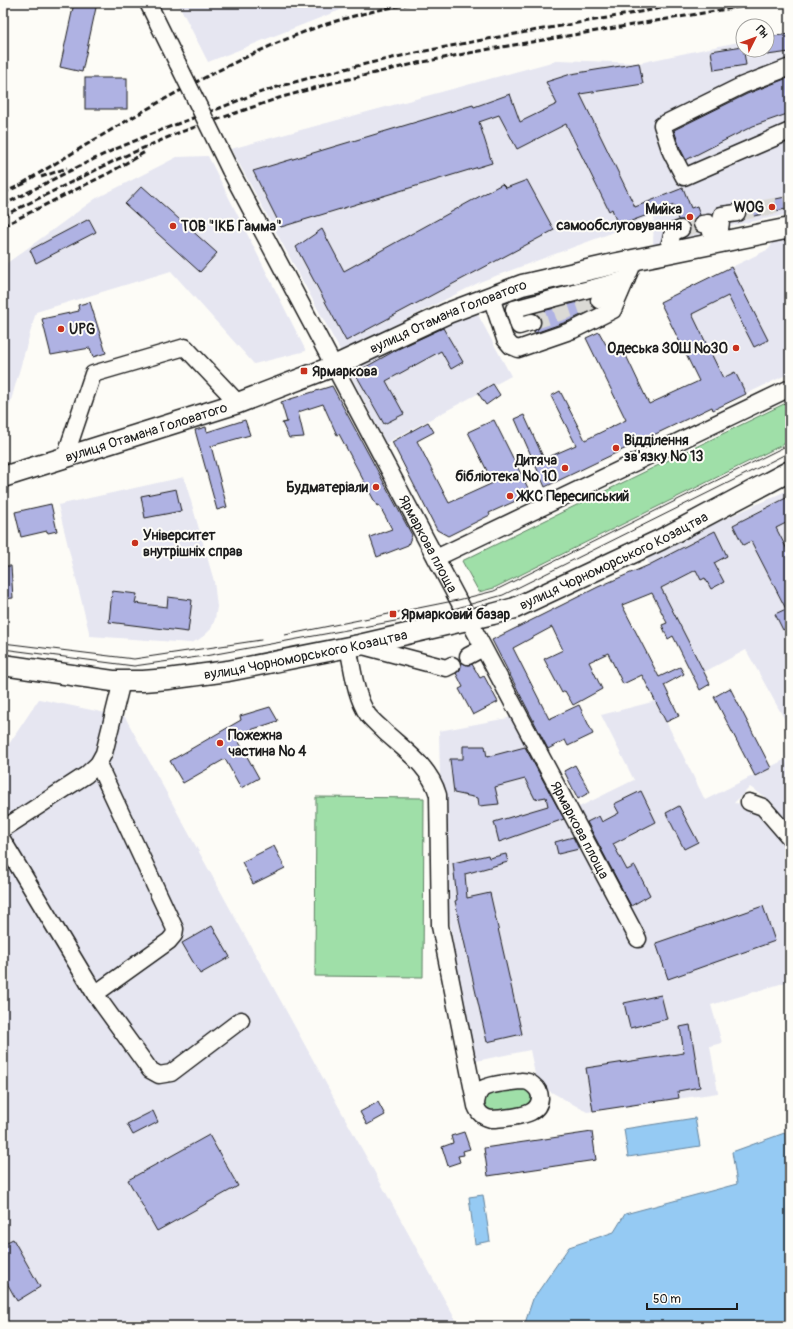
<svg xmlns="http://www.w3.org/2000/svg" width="793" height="1329" viewBox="0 0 793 1329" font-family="Pangolin,sans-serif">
<rect width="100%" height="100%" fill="#fdfcf7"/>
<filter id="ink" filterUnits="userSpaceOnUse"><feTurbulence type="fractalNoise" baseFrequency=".025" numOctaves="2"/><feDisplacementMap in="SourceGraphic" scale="8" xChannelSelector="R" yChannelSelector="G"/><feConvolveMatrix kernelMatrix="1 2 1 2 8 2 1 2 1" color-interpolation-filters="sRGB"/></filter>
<g filter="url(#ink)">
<g fill="#e6e6f1">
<polygon points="178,3 358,3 208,62"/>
<polygon points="790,34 790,214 730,226 653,246 654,214 606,235 482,281 341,352 231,149 559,60 639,63 743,41 743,50 767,50 767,37"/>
<polygon points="208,156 306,351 254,364 171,271 36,312 4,425 3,425 3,266 95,199 177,157"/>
<polygon points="790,239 790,373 713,410 660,302 769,249 773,242"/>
<polygon points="477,313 511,376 386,443 349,372 449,318"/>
<polygon points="184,477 214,581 217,607 215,619 211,629 205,635 198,640 190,643 90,636 58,505"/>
<polygon points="790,489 790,729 746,650 704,672 649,565 646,555"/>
<polygon points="39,699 125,717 459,1326 3,1326 3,753"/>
<polygon points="656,701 705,800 790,757 790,826 771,801 750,787 734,803 762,806 790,853 790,981 711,1005 722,1043 710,1046 718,1093 587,1112 537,1084 530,1050 471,1062 442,868 439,731 508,718 521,711 575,809 634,780 601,715"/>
</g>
<g fill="#9fdfa8" stroke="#5e7e62">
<polygon points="790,401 790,441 498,586 494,588 479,592 462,561"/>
<polygon points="316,797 424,798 423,977 315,976"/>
<polygon points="522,1088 526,1089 533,1095 532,1106 496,1114 483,1107 484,1098 491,1093"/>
</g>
<g fill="#95caf3" stroke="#65849d">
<polygon points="695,1118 700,1146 628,1157 624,1129"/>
<polygon points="790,1131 790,1326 524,1326 533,1299 569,1247 614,1232 625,1214 737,1184 732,1152"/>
<polygon points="483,1195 490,1241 475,1244 469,1197"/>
</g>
<g fill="#afb2e3" stroke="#1c1c1c">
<polygon points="74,3 97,3 82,72 60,67"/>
<polygon points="790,34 790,52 767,55 767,37"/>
<polygon points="743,46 746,65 714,70 711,51"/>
<polygon points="639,63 643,84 580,94 635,207 683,188 691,208 697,206 700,215 696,217 693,220 693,225 696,231 689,233 690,226 687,222 683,220 678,220 674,205 618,226 612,209 609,211 566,124 517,149 499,115 479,122 492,163 281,227 253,171 473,105 474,107 510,94 520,122 557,104 546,82 571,74"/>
<polygon points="790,77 790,113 753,126 686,160 680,148 674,130 747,94"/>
<rect x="85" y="78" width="42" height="31"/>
<polygon points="527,180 554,230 346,341 296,247 322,229 344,271 502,184 506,188"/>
<polygon points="142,186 217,253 200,272 125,204"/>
<polygon points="790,196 790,208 745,218 746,211 743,206"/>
<polygon points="89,219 96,232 36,263 30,250"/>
<polygon points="731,267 768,340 754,347 728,296 692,314 723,378 735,372 746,394 713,410 712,407 545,487 515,419 524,415 544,459 576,445 551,396 560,391 585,440 626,420 586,338 599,332 610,352 622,347 649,404 699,381 660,302"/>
<polygon points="590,299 590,303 595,308 569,321 535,333 534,331 539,328 541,324 541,319 539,315 535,313"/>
<polygon points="90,302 106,353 93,357 90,348 51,355 42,319 79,311 78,305"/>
<polygon points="443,328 463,362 451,369 441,351 386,381 404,414 384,424 355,373 398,349"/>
<polygon points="493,384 500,395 486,405 478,393"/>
<polygon points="332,386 412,535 408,545 377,557 370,537 392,529 379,505 377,506 339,434 337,435 323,404 298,412 304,437 289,438 282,423 287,422 281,402"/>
<polygon points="245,420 250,435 211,446 227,507 217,510 195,430 206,427 207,432"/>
<polygon points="494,420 531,494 489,513 490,515 448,536 437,530 392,442 428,422 434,432 417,441 449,503 493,483 468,432"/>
<polygon points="176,489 181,511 145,518 141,496"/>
<polygon points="790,496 790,521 776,528 790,555 790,626 783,630 775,614 786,609 751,541 743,545 733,525"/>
<polygon points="51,504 57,531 48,533 47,531 21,537 15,512"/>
<polygon points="715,531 727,556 714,563 724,582 711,589 705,578 701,580 696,570 661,588 710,684 700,690 673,636 668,639 662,625 667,623 652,593 622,605 659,677 680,667 684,674 664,685 679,716 666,722 642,675 623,684 608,653 589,662 602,689 573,705 565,691 562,693 544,659 563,650 552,627 513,648 549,719 579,705 593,734 568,746 565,740 548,749 492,640 598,587 649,565"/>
<polygon points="3,566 11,566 13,598 3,599"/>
<polygon points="112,591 137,594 135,603 167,607 168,597 192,600 188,632 109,622"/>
<polygon points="461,662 467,665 472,664 480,678 484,676 498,702 473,715 459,689 463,687 456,673 460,670 461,666"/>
<polygon points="730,688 771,768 755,776 714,697"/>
<polygon points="270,707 278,721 235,735 259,778 241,788 225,759 183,783 170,761 241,720 240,716"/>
<polygon points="463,746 485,746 487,757 525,747 564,819 499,842 494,822 548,806 546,797 535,799 525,779 495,787 499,804 479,806 478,798 454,793 450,759 463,759"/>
<polygon points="575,765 590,792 578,799 564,771"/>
<polygon points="641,791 656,822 613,844 627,870 635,866 650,895 631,906 587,822 599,816 602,822 619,813 614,804"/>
<polygon points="679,806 698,842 684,849 666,813"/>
<polygon points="573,837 579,849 558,854 555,842"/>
<polygon points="274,846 285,868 253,884 242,862"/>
<polygon points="506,854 508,862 465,874 467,898 490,893 522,1034 487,1042 455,901 457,900 453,863 488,855 489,858"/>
<polygon points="763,906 775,941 668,979 656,943"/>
<polygon points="212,926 230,957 200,974 182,943"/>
<polygon points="661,995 667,1019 630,1028 624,1003"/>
<polygon points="690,1025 700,1087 678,1091 679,1098 593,1111 586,1068 684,1053 680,1027"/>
<polygon points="378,1102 385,1115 367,1125 360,1112"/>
<polygon points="153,1111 158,1122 133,1135 127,1124"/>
<polygon points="464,1132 470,1149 463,1151 464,1155 458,1156 460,1162 448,1166 442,1147 453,1143 451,1136"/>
<polygon points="592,1132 596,1160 488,1176 484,1148"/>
<polygon points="209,1135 238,1186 157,1231 128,1180"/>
<polygon points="13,1239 40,1287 17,1301 3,1276 3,1244"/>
</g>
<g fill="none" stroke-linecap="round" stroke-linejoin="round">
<g stroke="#dbdad6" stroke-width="16" stroke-dasharray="16 8" stroke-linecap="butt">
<polyline points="737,213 790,203"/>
<polyline points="681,229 702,224"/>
<polyline points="532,322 599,300"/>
</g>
<g stroke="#1c1c1c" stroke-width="19">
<g id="minor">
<polyline points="148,3 178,64"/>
<polyline points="790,67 743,85 662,125 671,152 684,177 790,131"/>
<path id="s1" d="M 230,170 L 638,939"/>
<polyline points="702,224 708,223 715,244"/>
<polyline points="718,243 722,215 737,213"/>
<polyline points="667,253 673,232 681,229"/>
<polyline points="491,297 505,339 511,346 518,349 573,330 613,310 635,259"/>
<polyline points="599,300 620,293"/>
<polyline points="532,322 519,326 514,309 627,279"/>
<polyline points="65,457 93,374 185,347 238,403"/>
<polyline points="436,558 790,388"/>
<polyline points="359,645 446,668 452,665"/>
<path d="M 348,647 C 353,669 355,696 368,715 C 373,721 380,727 385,732 C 406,751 430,767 438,795 L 440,926 L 476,1106 C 479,1114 483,1117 491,1119 C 498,1119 505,1118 512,1117 C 524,1115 539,1113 540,1098 C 540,1093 537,1088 533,1085 C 530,1082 526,1081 522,1081 C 513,1082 489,1084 482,1089 C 477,1094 476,1099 476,1106"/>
<polyline points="468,656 483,648"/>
<polyline points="749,802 763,807 790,838"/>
<polyline points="3,829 86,775 98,764 104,753 122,681"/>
<polyline points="3,841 95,994 150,1070 159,1075 171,1073 241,1020"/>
<polyline points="95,994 169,941 174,935 175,929 98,764"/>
</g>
</g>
<g stroke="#1c1c1c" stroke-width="23">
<g id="major">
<path id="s2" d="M 3,477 L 238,403 L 334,366 L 448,313 L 522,285 L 618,263 L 790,228"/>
<path id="s3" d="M 3,665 L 113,681 L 143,681 L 168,679 L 228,671 L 359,645 L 493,614 L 515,608 L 660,540 L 790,471"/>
</g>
</g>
<use href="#minor" stroke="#fdfcf7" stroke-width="16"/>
<use href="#major" stroke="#fdfcf7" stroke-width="20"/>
<g stroke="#1c1c1c" stroke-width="1">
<polyline points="285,635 458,600 494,591 790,444"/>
<polyline points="3,643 134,659 261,640"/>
<polyline points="3,649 134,666 205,656 439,613 503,595 790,452"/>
</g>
<g stroke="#1c1c1c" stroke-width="3" stroke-dasharray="6 3" stroke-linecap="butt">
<polyline points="3,11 5,3"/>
<polyline points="41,177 67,168"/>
<path d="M 23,183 C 116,127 211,67 312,29 C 345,17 378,10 412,3"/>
<polyline points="3,193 28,182"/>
<path d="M 3,205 C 37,188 72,169 107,153 C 144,136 182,122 220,108 C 237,101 254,94 271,89 C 407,48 549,30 688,3"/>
<polyline points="3,216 118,159 178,133 279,98 332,83 418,63 490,49 763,3"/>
<polyline points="3,226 109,173 145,152"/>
</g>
<g stroke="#1c1c1c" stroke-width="19" stroke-linecap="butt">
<polyline id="minor-bridge" points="178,64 230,170"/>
</g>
<use href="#minor-bridge" stroke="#fdfcf7" stroke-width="16"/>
</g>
</g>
<g fill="#c8321e" stroke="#fdfcf7" stroke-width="1.5">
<circle cx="772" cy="207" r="4"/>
<circle cx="690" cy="217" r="4"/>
<circle cx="173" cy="226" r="4"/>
<circle cx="61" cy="329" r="4"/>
<circle cx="736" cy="348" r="4"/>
<rect x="300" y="367" width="8" height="8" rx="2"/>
<circle cx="616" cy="448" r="4"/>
<circle cx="565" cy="468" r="4"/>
<circle cx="376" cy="487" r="4"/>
<circle cx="510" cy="496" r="4"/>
<circle cx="135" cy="543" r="4"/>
<rect x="389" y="610" width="8" height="8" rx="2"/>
<circle cx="220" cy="743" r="4"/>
</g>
<g text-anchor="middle" stroke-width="4" stroke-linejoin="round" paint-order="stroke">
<g font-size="14" font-weight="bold" fill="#1c1c1c" stroke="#fdfcf7" text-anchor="start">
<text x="764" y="212" text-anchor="end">WOG</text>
<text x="682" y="214" text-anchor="end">Мийка<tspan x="682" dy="16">самообслуговування</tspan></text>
<text x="181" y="231">ТОВ "ІКБ Гамма"</text>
<text x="69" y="334">UPG</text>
<text x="728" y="353" text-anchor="end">Одеська ЗОШ №30</text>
<text x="312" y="376">Ярмаркова</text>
<text x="624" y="445">Відділення<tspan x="624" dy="16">зв'язку № 13</tspan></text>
<text x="557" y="465" text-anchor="end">Дитяча<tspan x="557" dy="16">бібліотека № 10</tspan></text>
<text x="368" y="492" text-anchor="end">Будматеріали</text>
<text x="518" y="501">ЖКС Пересипський</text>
<text x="143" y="540">Університет<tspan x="143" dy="16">внутрішніх справ</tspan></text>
<text x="401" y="619">Ярмарковий базар</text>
<text x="228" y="740">Пожежна<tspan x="228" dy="16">частина № 4</tspan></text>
</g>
<g font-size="14" fill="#1c1c1c" stroke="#fdfcf7">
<text dy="5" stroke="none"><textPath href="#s2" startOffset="474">вулиця Отамана Головатого</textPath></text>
<text dy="5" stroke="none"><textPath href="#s2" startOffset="150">вулиця Отамана Головатого</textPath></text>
<text dy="5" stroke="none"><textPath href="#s1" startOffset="423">Ярмаркова площа</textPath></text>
<text dy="5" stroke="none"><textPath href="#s3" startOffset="630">вулиця Чорноморського Козацтва</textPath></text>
<text dy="5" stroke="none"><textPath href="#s3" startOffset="306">вулиця Чорноморського Козацтва</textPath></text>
<text dy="5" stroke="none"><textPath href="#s1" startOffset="747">Ярмаркова площа</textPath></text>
</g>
</g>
<rect width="793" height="1329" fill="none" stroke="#fdfcf7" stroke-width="16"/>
<rect x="8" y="8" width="777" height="1313" fill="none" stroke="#1c1c1c" stroke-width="1.5" filter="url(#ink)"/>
<g transform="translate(755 38) rotate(48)"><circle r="19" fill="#fdfcf7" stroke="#a3a29f"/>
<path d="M0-3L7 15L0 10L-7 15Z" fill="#c8321e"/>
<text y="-6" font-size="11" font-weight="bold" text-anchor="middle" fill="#1c1c1c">Пн</text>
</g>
<path d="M647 1303v6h90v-6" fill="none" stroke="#1c1c1c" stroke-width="2"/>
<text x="653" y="1303" font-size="12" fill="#1c1c1c" stroke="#fdfcf7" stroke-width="3" paint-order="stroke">50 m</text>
</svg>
